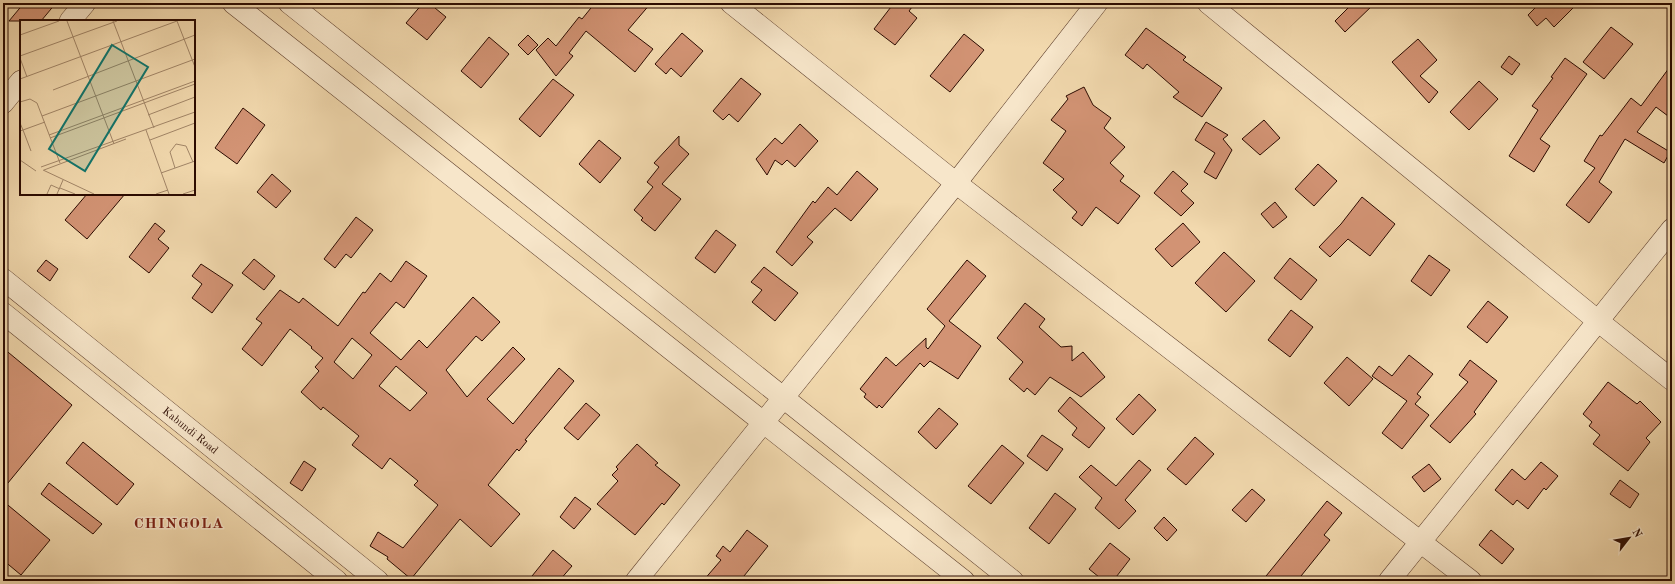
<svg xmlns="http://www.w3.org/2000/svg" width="1675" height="584" viewBox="0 0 1675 584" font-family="'Old Standard TT',serif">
<rect width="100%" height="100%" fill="#f2d9ae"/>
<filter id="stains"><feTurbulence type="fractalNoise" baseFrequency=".005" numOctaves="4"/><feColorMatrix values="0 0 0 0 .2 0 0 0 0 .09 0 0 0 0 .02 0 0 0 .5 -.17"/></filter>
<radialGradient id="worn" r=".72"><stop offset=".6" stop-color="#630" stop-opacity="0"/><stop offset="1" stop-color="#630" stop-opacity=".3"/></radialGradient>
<g fill="#d29374" stroke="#2b0a00" fill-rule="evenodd">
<polygon points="24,3 56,3 41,21 9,21"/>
<polygon points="423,3 440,3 435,8 446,17 427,40 406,23"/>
<polygon points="595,3 651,3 628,30 653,49 635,72 586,31 569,53 573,56 556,76 536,50 548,38 556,46 579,17 582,19"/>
<polygon points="894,3 915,3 909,11 917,18 895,45 874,29"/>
<polygon points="1353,3 1375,3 1345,32 1335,21"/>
<polygon points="1540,3 1578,3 1554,27 1546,18 1537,26 1528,15"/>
<polygon points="1611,27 1633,44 1604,79 1583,62"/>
<polygon points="1146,28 1186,57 1183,60 1222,88 1202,117 1173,97 1179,92 1147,64 1143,69 1125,55"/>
<polygon points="682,33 703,51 681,77 671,68 666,74 655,64"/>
<polygon points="964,34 984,50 950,92 930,76"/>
<polygon points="528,35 538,45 528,55 518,45"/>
<polygon points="489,37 509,54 481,88 461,71"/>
<polygon points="1418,39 1437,60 1420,76 1438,92 1429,103 1392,62"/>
<polygon points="1509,56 1520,64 1512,75 1501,67"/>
<polygon points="1565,58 1587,74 1540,139 1550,146 1534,172 1509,156 1538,110 1532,106 1553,78 1551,77"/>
<polygon points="1672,64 1672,119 1656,107 1637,132 1670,152 1664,163 1625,139 1599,182 1612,192 1589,223 1566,205 1595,168 1584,161 1600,135 1602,136 1631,98 1641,106"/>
<polygon points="741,78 761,94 738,122 729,114 723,120 713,111"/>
<polygon points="553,79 574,95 540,137 519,119"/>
<polygon points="1479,81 1498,99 1469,130 1450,112"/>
<polygon points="1084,87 1093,105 1111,118 1104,128 1125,147 1110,163 1124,176 1120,181 1140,196 1118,224 1096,207 1082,226 1072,218 1077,212 1053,190 1064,179 1043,163 1066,131 1051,120 1068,99 1066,96"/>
<polygon points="243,108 265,125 237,164 215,148"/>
<polygon points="1264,120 1280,138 1260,155 1242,139"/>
<polygon points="1206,122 1228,135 1223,139 1232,150 1216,179 1204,172 1215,153 1195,140"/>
<polygon points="800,124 818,141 795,167 787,160 782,165 775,160 767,175 756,159 775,138 782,144"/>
<polygon points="679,136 679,145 689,154 662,184 681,199 655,231 641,220 643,218 634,210 653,187 647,182 659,167 654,163"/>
<polygon points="599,140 621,158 600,183 579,164"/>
<polygon points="1318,164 1337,181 1314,206 1295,189"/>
<polygon points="857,171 878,189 851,221 835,208 807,237 813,242 792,266 776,252 813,201 815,203 828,187 837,195"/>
<polygon points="1173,171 1188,184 1181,191 1194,203 1181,216 1154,193"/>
<polygon points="272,174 291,191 276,208 257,192"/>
<polygon points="87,194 125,194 87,239 65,220"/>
<polygon points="1362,197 1395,224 1370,256 1348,239 1330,257 1319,247 1341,224"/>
<polygon points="1275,202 1287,217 1273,228 1261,214"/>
<polygon points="356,217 373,230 351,258 346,254 335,268 324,259"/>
<polygon points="155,223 165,231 158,239 169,248 149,273 129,257"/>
<polygon points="1183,223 1200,242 1172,267 1155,249"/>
<polygon points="716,230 736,245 715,273 695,258"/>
<polygon points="1224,252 1255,281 1226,312 1195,283"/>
<polygon points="1429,255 1450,270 1431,296 1411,281"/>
<polygon points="1290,258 1317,280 1301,300 1274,278"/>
<polygon points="254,259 275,276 264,290 242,273"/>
<polygon points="46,260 58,269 50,281 37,271"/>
<polygon points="967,260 986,276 949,321 981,346 958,379 930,361 924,367 920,363 882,408 879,405 877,408 864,397 866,394 860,389 886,357 896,366 926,338 926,347 928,349 945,326 927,309"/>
<path d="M 406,261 L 427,276 L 404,308 L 396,302 L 370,333 L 401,360 L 419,340 L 427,348 L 473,297 L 500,322 L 482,341 L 476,336 L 446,370 L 467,397 L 513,347 L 525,359 L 487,399 L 513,424 L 559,368 L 574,381 L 525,440 L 527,441 L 519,451 L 517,449 L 488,485 L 520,514 L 491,547 L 460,519 L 411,579 L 387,559 L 388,557 L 370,546 L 378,532 L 403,548 L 438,505 L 414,485 L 418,481 L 390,458 L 382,469 L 352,445 L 359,436 L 323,407 L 321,410 L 301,392 L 319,371 L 315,367 L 323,358 L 311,348 L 312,347 L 290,329 L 262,366 L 242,349 L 262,323 L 256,319 L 280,290 L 299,303 L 303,298 L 338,326 L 363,292 L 365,293 L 380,273 L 391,282 ZM 352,338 L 372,355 L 353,379 L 334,362 ZM 396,366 L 427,393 L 410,411 L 379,386 Z"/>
<polygon points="201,264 233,285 212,313 192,298 202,284 192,276"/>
<polygon points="764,267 798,293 775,321 752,302 762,290 751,282"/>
<polygon points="1488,301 1508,317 1487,343 1467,327"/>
<polygon points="1025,303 1045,319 1039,327 1061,347 1072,346 1072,361 1083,352 1105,377 1081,397 1050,377 1035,395 1027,388 1024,392 1009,379 1023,362 997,338"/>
<polygon points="1291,310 1313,327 1290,357 1268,340"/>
<polygon points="3,348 72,405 3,489"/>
<polygon points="1409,355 1433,374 1417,394 1421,397 1415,404 1429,415 1402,449 1382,433 1407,401 1372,376 1379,366 1392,376"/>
<polygon points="1347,357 1373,379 1349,406 1324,383"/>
<polygon points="1470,360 1497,381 1474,412 1476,414 1450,443 1430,426 1468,382 1459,375"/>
<polygon points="1608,382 1637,404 1640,401 1661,422 1646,438 1650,442 1628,471 1593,444 1600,435 1589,426 1592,422 1583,414"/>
<polygon points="1139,394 1156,410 1133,435 1116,419"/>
<polygon points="1070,397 1105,428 1089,448 1072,435 1077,428 1058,411"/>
<polygon points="586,403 600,415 578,440 564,428"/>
<polygon points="939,408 958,424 936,449 918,432"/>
<polygon points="1042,435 1063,449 1047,471 1027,456"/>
<polygon points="1195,437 1214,454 1186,485 1167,469"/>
<polygon points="83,442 134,484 117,505 66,463"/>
<polygon points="637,444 658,463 655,465 680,485 664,505 662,503 635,535 597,504 618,481 612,475 618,469 616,467"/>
<polygon points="1002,445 1024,463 991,504 968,486"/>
<polygon points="1139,460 1151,470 1125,500 1136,511 1119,529 1095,508 1102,498 1079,477 1091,465 1116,486"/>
<polygon points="304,461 316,469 302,491 290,483"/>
<polygon points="1541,462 1558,476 1546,490 1544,488 1528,509 1517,500 1513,505 1495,490 1512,469 1525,480"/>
<polygon points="1429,464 1441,479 1424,492 1412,477"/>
<polygon points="1620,480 1639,494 1630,508 1610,494"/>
<polygon points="49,483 102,524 93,534 41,494"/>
<polygon points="1252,489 1265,500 1246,522 1232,510"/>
<polygon points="1055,493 1076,509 1049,544 1029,528"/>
<polygon points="575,497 591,509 574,529 560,517"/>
<polygon points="3,501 50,540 21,575 3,560"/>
<polygon points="1327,501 1342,513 1324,535 1330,540 1297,581 1262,581"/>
<polygon points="1164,517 1177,530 1167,541 1154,528"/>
<polygon points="747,530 768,546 740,581 703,581 721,560 716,556 723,546 730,552"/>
<polygon points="1491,530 1514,549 1502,564 1479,545"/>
<polygon points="1110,543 1130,559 1113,581 1104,581 1089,569"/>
<polygon points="553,550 572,566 559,581 528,581"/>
</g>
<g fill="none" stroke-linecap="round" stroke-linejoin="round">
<g stroke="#5d3e2c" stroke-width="22">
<g id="minor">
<polyline points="233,3 964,581"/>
<polyline points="289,3 1013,581"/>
<polyline points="731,3 956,183 1471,581"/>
<polyline points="1208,3 1598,321 1672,380"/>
<polyline points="70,21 85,3"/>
<polyline points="3,103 21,81"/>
<path id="s1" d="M 3,279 L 378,581"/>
<polyline points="3,313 337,581"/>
<polyline points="636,581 956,183 1097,3"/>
<polyline points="1389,581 1672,229"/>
</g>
</g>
<use href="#minor" stroke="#f7e6ca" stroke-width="21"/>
</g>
<g text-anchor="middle" stroke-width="3" stroke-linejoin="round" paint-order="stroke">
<g font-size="11" fill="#2b0a00" stroke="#f7e6ca">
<text dy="4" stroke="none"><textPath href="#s1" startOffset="241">Kabundi Road</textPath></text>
</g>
<g font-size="15" font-weight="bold" letter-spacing="1" fill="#7a1f14" stroke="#f7e6ca">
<text x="179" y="528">CHINGOLA</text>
</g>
</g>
<g transform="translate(20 20)">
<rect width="175" height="175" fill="#f2d9ae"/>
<path fill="none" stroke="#a28668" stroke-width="1" d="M 47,1 L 94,124M 93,1 L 134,108M 157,1 L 175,47M 0,15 L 39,1M 0,36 L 97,1M 0,38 L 7,57M 0,59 L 157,1M 33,70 L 175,15M 0,82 L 10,79 L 17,83 L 40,143M 128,95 L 175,77M 22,96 L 175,39M 0,103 L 3,110 L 25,102M 126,110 L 149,174M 0,111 L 3,110 L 11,131M 29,115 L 175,61M 30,118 L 175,64M 130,120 L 175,103M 0,140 L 16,151M 21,147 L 175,92M 155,148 L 150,132 L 156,124 L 166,126 L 173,142M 23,150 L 74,174M 24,150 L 106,119M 141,153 L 175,141M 40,168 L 55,174M 27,174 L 31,165 L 40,169M 37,174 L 43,160M 136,174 L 148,170M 163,174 L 175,170"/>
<path fill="#0f766e" fill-opacity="0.15" stroke="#0f766e" stroke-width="2" d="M 92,25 L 128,47 L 65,151 L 29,129 Z"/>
<rect width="175" height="175" fill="none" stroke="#2b0a00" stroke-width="2"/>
</g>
<rect width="1675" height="584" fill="none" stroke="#f2d9ae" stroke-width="16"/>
<rect x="4" y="4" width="1667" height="576" fill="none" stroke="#2b0a00" stroke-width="2"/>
<rect x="8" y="8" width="1659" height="568" fill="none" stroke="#2b0a00"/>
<g transform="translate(1629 538) rotate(59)" stroke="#f7e6ca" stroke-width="3" paint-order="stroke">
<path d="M0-3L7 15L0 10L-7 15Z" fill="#2b0a00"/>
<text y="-6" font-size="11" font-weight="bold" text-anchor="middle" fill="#2b0a00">N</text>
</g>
<rect width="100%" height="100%" filter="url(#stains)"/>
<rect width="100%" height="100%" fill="url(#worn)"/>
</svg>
